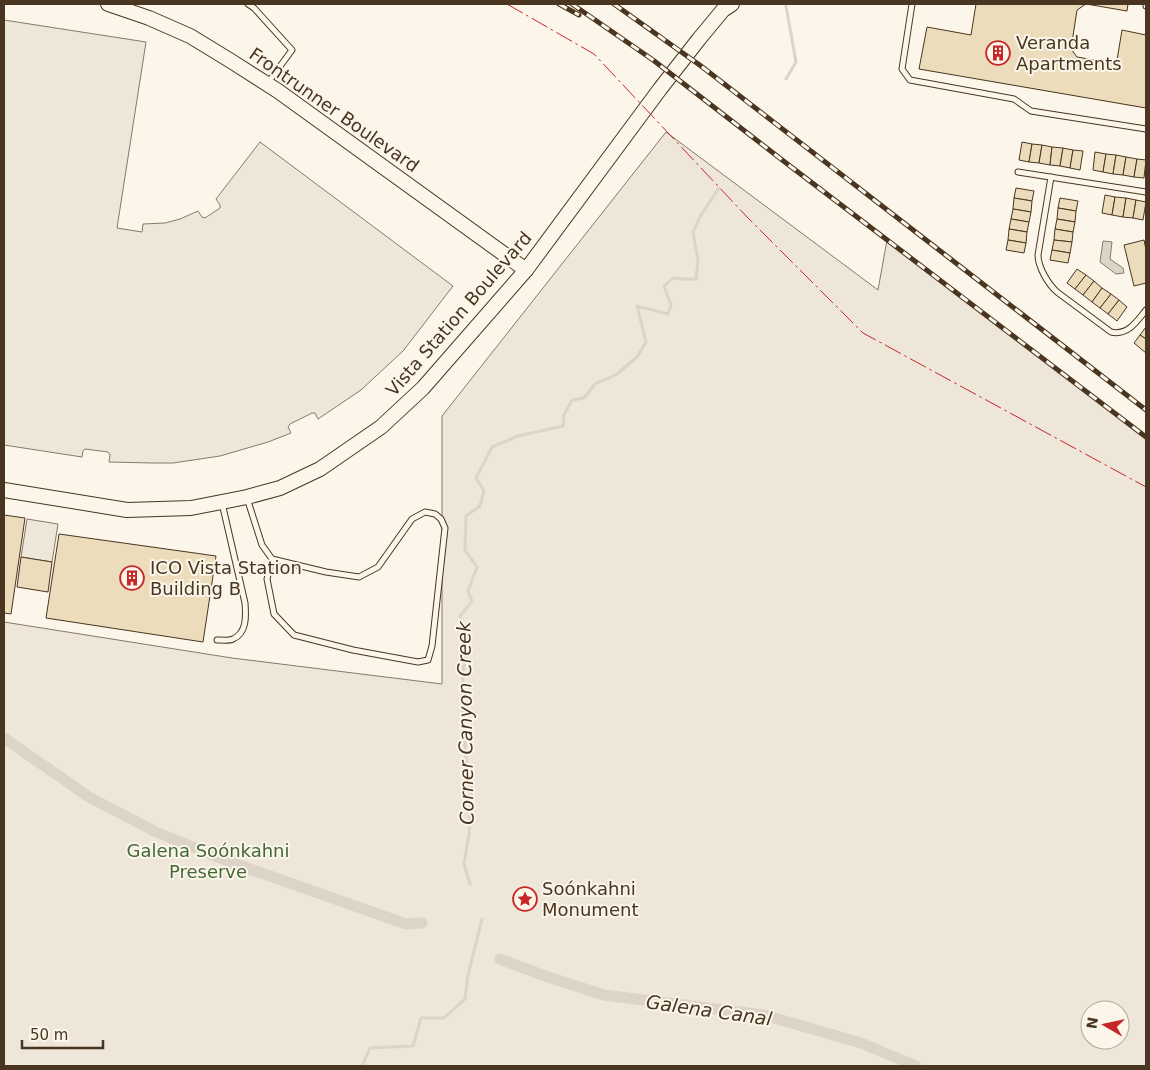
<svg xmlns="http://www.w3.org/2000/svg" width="1150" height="1070" viewBox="0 0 1150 1070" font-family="'DejaVu Sans',sans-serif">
<rect width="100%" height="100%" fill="#fbf6e9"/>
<path fill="#ede6d9" stroke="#887966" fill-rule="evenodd" d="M 666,132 L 878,290 L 887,240 L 1146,439 L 1146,1066 L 4,1066 L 4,622 L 232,658 L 442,684 L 442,416 ZM 1090,1010 L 1120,1010 L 1120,1040 L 1090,1040 Z"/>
<g fill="#ede7d9" stroke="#887966">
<polygon points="4,20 146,42 117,228 142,232 143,224 165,223 180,219 198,211 202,217 205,218 220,208 220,205 216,199 260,142 453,286 403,351 361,390 318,419 315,413 312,413 290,424 288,427 291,433 268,442 220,456 173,463 152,463 109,462 110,455 108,452 85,449 83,451 82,457 4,445"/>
<polygon points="27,519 58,524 52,562 21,557"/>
</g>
<polygon fill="#dcd4c6" stroke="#887966" points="1103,241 1112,242 1110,259 1123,268 1124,273 1116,274 1100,262"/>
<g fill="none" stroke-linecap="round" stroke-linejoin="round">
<g stroke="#dcd4c6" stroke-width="3">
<polyline points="786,79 796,62 786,6"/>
<polyline points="470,884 464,864 469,834 471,795 466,757 462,699 463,673 466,654 460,616 472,601 468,591 477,567 465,550 466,516 480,506 484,491 476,478 492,447 518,436 563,426 564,415 572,400 584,398 595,384 617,374 637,357 646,342 637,306 668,314 671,305 664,286 673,278 682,279 696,279 698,261 693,232 701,215 719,188"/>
<polyline points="362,1066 370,1048 413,1046 421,1018 444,1018 465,999 468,975 482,919"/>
</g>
<g stroke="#dcd4c6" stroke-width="11">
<polyline points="4,738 89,797 156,832 230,862 406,924 422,923"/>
<polyline points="500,959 545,976 604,995 764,1015 861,1043 916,1066"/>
</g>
</g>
<g fill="#ecdcbc" stroke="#4a3520">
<polygon points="976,4 1086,4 1077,10 1071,49 1077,57 1113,63 1117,60 1122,30 1146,35 1146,108 919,69 927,27 971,35"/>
<polygon points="1086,4 1128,4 1127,11"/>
<polygon points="1022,142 1032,144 1029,162 1019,160"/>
<polygon points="1032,144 1042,145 1039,163 1029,162"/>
<polygon points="1042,145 1052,147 1050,165 1039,163"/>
<polygon points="1052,147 1063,148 1060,166 1050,165"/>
<polygon points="1063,148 1073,150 1070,168 1060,166"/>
<polygon points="1073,150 1083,151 1080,170 1070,168"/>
<polygon points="1095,152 1106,154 1103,172 1093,170"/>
<polygon points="1106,154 1116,155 1113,174 1103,172"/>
<polygon points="1116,155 1126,157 1123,175 1113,174"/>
<polygon points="1126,157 1137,159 1134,177 1123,175"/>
<polygon points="1137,159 1146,160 1144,178 1134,177"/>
<polygon points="1016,188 1034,191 1032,201 1014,198"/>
<polygon points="1105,195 1115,197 1112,215 1102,213"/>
<polygon points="1115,197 1126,198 1123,217 1112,215"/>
<polygon points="1014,198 1032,201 1031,212 1013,209"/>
<polygon points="1060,198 1078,201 1076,211 1058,208"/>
<polygon points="1126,198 1136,200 1133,218 1123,217"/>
<polygon points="1136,200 1146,202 1143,220 1133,218"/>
<polygon points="1058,208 1076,211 1075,222 1057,219"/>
<polygon points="1013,209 1031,212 1029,222 1011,219"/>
<polygon points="1011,219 1029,222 1027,232 1009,229"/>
<polygon points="1057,219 1075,222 1073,232 1055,229"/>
<polygon points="1009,229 1027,232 1026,243 1008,240"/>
<polygon points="1055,229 1073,232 1072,242 1054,240"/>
<polygon points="1008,240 1026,243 1024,253 1006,250"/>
<polygon points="1054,240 1072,242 1070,253 1052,250"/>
<polygon points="1144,240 1146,250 1146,283 1134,286 1124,245"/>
<polygon points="1052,250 1070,253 1068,263 1050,260"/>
<polygon points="1077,269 1086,275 1075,289 1067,283"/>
<polygon points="1086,275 1094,281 1083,295 1075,289"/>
<polygon points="1094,281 1102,288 1092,302 1083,295"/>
<polygon points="1102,288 1111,294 1100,308 1092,302"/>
<polygon points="1111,294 1119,300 1108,314 1100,308"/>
<polygon points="1119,300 1127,307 1117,321 1108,314"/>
<polygon points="1146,327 1146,339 1140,335"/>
<polygon points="1140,335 1146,339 1146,353 1134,343"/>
<polygon points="4,515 25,518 11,614 4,613"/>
<polygon points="59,534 216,556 203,642 46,618"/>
<polygon points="21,557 52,562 48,592 17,587"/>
</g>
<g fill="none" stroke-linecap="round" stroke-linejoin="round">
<g stroke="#4a3520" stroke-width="7">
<g id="lane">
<polyline points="248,4 254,8 292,50 267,84"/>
<polyline points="912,4 902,69 910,80 1014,99 1031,111 1146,129"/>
<polyline points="1146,4 1146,6"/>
<polyline points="1018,172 1146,192"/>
<path d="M 1051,177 L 1038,255 C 1038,267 1048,284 1057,292 L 1111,332 C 1128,336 1137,321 1146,310"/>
<polyline points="247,498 262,545 272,559 267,579 274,614 294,635 353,650 418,662 428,660 432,646 445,528 441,519 435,514 425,512 412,519 378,567 359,577 326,572 272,559"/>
<path d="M 217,640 C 221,640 229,641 233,639 C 247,633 246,616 245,603 L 222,503"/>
</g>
</g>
<g stroke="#4a3520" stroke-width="16">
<g id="secondary">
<polyline points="108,4 149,18 190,36 231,61 278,91 526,270"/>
<polyline points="4,490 127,510 191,508 247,497 280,488 320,469 381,427 423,388 526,270 660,89 699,39 723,10 732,4"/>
</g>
</g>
<use href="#lane" stroke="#fbf6e9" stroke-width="5"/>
<use href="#secondary" stroke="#fbf6e9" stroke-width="14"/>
<g stroke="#4a3520" stroke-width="5">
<g id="rail">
<polyline points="559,4 579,15"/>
<polyline points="572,4 653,60 790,166 1146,437"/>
<polyline points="614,4 701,66 1146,410"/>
</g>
</g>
<use href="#rail" stroke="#fbf6e9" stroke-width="3" stroke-dasharray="9" stroke-linecap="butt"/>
<polyline stroke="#c62828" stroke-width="1" stroke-dasharray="18 4 2.5 4" stroke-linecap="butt" points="507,4 594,54 748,218 863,333 1146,487"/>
</g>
<defs>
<g id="building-ring" transform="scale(1.25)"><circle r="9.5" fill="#fbf6e9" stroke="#c62828" stroke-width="1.5"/><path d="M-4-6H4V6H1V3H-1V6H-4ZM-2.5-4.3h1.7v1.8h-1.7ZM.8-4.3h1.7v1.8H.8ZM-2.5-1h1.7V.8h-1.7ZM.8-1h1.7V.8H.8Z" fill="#c62828"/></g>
<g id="sight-ring" transform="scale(1.25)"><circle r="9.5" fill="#fbf6e9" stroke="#c62828" stroke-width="1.5"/><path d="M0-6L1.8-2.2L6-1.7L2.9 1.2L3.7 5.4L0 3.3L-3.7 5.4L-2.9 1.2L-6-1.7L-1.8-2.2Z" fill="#c62828"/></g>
</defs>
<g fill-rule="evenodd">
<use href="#building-ring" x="998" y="53"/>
<use href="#building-ring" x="132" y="578"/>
<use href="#sight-ring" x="525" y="899"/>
</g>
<g text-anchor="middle" stroke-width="4" stroke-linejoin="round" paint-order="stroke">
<g font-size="18" fill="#4a3520" stroke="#fbf6e9" text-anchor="start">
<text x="1016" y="49">Veranda<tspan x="1016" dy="21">Apartments</tspan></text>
<text x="150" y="574">ICO Vista Station<tspan x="150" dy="21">Building B</tspan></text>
<text x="542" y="895">Soónkahni<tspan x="542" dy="21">Monument</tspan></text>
</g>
<g font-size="18" fill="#4a3520" stroke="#fbf6e9">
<text transform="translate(334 110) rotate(35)" y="6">Frontrunner Boulevard</text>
<text transform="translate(459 314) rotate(-49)" y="6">Vista Station Boulevard</text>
</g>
<g font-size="18" fill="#436837" stroke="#fbf6e9">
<text x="208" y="857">Galena Soónkahni<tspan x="208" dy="21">Preserve</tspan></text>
</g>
<g font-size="19" font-style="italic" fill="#4a3520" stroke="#fbf6e9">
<text transform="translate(465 723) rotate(-91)" y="7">Corner Canyon Creek</text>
<text transform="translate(709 1010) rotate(8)" y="7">Galena Canal</text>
</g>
</g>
<rect width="1150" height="1070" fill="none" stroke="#4a3520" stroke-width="10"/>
<g transform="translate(1105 1025) rotate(279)"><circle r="24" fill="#fbf6e9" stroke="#b4a999"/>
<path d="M0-4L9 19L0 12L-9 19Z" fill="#c62828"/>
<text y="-8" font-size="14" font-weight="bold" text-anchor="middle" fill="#4a3520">N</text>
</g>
<path d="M22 1040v8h81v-8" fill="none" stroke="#4a3520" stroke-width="2.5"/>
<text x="30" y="1040" font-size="15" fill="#4a3520" stroke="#fbf6e9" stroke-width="4" paint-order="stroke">50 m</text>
</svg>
